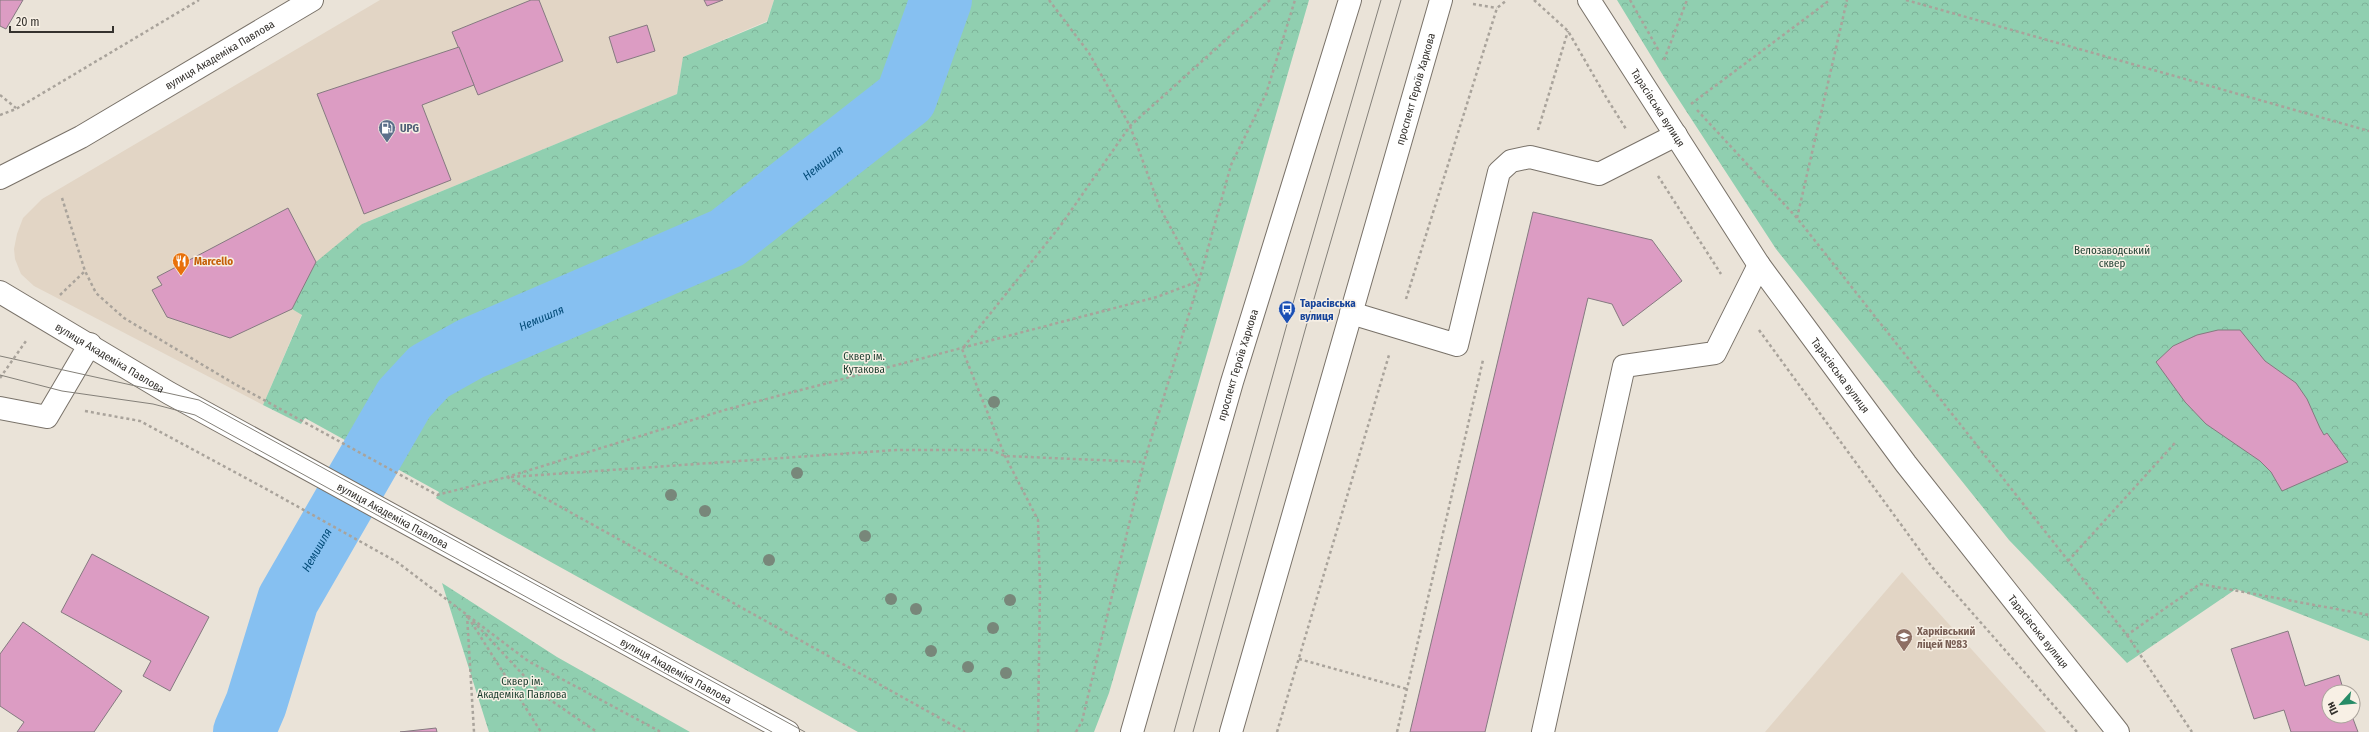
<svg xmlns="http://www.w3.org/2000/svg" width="2369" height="732" viewBox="0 0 2369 732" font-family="'Fira Sans Condensed',sans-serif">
<defs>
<pattern id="park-crowns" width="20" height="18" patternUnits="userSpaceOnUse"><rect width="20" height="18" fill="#90cfb0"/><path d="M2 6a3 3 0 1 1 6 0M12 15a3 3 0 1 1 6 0" fill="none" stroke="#7db298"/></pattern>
</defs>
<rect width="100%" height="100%" fill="#eae3d8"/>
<g fill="#e2d5c5">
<polygon points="380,0 774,0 767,21 683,57 677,94 362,224 293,309 302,314 263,405 34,286 21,274 15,259 14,249 17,234 23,218 42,199"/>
<polygon points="1902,572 2046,732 1765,732"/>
</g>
<g fill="url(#park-crowns)">
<polygon points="774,0 1309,0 1109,693 1094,732 858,732 446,504 436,498 439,492 305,418 301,424 263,405 302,315 292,309 316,262 362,224 677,94 683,57 767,22"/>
<polygon points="1617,0 2369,0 2369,641 2236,589 2127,663 2009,540 1776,249 1664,77"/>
<polygon points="442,583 557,657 690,732 489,732"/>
</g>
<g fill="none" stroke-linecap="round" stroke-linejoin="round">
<path stroke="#86c0f1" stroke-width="62" id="s1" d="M 244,732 L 256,704 L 288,600 L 404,399 L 429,372 L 470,349 L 727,238 L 906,98 L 941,0"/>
</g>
<g fill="#dc9cc3" stroke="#857a80">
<polygon points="0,0 23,0 6,29 0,26"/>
<polygon points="531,0 539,0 563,61 478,95 452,32"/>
<polygon points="704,0 723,0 707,6"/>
<polygon points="647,25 655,51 617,63 609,37"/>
<polygon points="459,47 474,85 422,105 451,180 364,214 317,94"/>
<polygon points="288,208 316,262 292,309 230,338 167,317 152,290 162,285 157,277"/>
<polygon points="1533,212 1652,240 1682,281 1623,326 1612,304 1588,298 1485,732 1410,732"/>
<polygon points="2218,330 2240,330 2265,361 2296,383 2307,399 2320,428 2324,435 2327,433 2348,462 2282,491 2271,472 2260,461 2206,424 2185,402 2156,362 2173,346 2197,335"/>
<polygon points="92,554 209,617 170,691 143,676 151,661 61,612"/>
<polygon points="23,622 122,691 94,732 17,732 24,722 0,706 0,654"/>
<polygon points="2288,631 2305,686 2339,675 2344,692 2329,692 2329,716 2352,716 2358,732 2291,732 2284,710 2254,719 2231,649"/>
<polygon points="436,728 437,732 400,732"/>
</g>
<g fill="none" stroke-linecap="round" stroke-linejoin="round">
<g stroke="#797269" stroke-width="24">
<g id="minor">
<path id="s2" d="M 1589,0 L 1759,265 L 1906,464 L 2118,732"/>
<polyline points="1351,313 1457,345 1499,172 1511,161 1530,157 1599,174 1676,135"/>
<polyline points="0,408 47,417 90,344"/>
<polyline points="1543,732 1624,366 1715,353 1759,265"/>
</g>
</g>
<g stroke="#797269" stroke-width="24">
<g id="major">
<path id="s3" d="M 0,178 L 81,137 L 312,0"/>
<path id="s4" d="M 0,292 L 169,393 L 788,732"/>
<path id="s5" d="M 1132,732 L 1232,382 L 1350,0"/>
<path id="s6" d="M 1231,732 L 1441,0"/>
</g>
</g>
<g stroke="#a9a39b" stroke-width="2.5" stroke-dasharray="3 3" stroke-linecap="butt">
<polyline points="1049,0 1089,53 1130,126 1160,208 1199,280"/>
<polyline points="1534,0 1568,31 1606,97 1626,129"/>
<polyline points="1630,0 1659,51"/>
<polyline points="1906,0 2369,131"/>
<polyline points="1473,4 1497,8"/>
<polyline points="1664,60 1687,0"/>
<polyline points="0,95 16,108"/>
<polyline points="1691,104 1830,0"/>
<polyline points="1697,110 1797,218 2127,635 2200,584 2369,615"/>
<polyline points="0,115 16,109 199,0"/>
<polyline points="1538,130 1568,31"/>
<polyline points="1658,176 1721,274"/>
<polyline points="62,198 85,271 96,293 124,318 233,383 437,495 507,477 728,409 1157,297 1199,281"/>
<polyline points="1797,218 1847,0"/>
<polyline points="60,295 85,271"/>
<polyline points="1406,299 1497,8 1507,0"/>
<polyline points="1759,330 1932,567 2077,732"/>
<polyline points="0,378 26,341"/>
<polyline points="85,411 140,421 268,490 397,562 528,661 661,732"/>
<polyline points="507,477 965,732"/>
<polyline points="511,477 896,450 991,450 1005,456 1144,462"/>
<polyline points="2068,561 2175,443"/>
<polyline points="467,615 474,732"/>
<polyline points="468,617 541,732"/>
<polyline points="473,621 540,693 597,732"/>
<polyline points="2127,635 2192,732"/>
<polyline points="1299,659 1407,689"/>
<polyline points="1038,732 1040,586 1038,520 1005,456 962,349 1061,225 1130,126 1270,0"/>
<polyline points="1076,732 1082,721 1144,462 1199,281 1231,165 1266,94 1295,0"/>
<polyline points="1277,732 1389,355"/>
<polyline points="1397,732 1483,360"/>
</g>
<use href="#minor" stroke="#fff" stroke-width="22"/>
<use href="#major" stroke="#fff" stroke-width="22"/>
<g stroke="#848079" stroke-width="1">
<polyline points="0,356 199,400 805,732"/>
<polyline points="0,375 62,391 153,404 195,415 772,732"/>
<polyline points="1174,732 1287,324 1381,0"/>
<polyline points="1193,732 1309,316 1401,0"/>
</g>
</g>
<g fill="#78877a">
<circle cx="994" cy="402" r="6"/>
<circle cx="797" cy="473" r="6"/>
<circle cx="671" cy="495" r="6"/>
<circle cx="705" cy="511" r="6"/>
<circle cx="865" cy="536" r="6"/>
<circle cx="769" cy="560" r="6"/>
<circle cx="891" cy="599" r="6"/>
<circle cx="1010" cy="600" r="6"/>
<circle cx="916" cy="609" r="6"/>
<circle cx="993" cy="628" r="6"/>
<circle cx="931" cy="651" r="6"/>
<circle cx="968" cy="667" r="6"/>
<circle cx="1006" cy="673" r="6"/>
</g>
<defs>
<g id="fuel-pin" transform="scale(0.9)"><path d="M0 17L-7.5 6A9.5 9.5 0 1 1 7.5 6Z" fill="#5c6f8a" stroke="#f8f0e5"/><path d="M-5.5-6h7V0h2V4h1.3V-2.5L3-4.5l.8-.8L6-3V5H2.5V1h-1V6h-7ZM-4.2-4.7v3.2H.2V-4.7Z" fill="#fff"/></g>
<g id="restaurant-pin" transform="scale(0.9)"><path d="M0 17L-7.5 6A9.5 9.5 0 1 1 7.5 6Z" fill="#e8710a" stroke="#f8f0e5"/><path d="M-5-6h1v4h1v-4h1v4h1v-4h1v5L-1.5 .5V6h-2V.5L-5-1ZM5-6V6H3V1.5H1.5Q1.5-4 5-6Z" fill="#fff"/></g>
<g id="bus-pin" transform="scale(0.9)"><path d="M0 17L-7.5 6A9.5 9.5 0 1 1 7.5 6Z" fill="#1a4fb4" stroke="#f8f0e5"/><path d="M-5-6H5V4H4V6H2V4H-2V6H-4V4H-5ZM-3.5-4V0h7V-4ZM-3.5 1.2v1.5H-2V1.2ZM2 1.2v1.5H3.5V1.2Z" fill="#fff"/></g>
<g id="school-pin" transform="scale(0.9)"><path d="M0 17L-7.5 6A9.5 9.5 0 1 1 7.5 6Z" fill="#8d6e63" stroke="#f8f0e5"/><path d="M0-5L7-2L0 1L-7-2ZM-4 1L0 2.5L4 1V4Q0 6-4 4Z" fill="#fff"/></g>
</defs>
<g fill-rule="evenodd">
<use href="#fuel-pin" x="387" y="128"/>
<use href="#restaurant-pin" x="181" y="261"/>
<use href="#bus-pin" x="1287" y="309"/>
<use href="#school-pin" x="1904" y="637"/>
</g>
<g text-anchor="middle" stroke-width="3" stroke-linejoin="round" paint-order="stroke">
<g font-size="11" fill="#35322e" stroke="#f8f0e5">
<text dy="4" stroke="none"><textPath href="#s3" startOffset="252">вулиця Академіка Павлова</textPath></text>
<text dy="4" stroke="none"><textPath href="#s6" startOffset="669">проспект Героїв Харкова</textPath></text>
<text dy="4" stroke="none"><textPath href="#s2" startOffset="128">Тарасівська вулиця</textPath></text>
<text dy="4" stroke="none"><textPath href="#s4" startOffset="128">вулиця Академіка Павлова</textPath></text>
<text dy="4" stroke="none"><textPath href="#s5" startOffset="382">проспект Героїв Харкова</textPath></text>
<text dy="4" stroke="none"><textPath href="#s2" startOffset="452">Тарасівська вулиця</textPath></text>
<text dy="4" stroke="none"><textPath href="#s4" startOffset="452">вулиця Академіка Павлова</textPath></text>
<text dy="4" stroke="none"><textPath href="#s2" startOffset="776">Тарасівська вулиця</textPath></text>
<text dy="4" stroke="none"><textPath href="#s4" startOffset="775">вулиця Академіка Павлова</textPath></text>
</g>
<g font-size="11" font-weight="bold" fill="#4e5e75" stroke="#f8f0e5" text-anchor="start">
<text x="400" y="132">UPG</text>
</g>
<g font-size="11" fill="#1a3c2d" stroke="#f8f0e5">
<text x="2112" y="254">Велозаводський<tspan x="2112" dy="13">сквер</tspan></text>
<text x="864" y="360">Сквер ім.<tspan x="864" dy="13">Кутакова</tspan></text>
<text x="522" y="685">Сквер ім.<tspan x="522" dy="13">Академіка Павлова</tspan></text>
</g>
<g font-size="11" font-weight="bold" fill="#c56008" stroke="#f8f0e5" text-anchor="start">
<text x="194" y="265">Marcello</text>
</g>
<g font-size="11" font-weight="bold" fill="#164399" stroke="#f8f0e5" text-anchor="start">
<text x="1300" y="307">Тарасівська<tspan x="1300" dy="13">вулиця</tspan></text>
</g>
<g font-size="11" font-weight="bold" fill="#785e54" stroke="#f8f0e5" text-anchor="start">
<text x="1917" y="635">Харківський<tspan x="1917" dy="13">ліцей №83</tspan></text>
</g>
<g font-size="12" font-style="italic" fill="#044c79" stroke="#f8f0e5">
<text dy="4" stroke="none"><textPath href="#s1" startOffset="857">Немишля</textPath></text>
<text dy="4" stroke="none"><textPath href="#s1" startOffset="533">Немишля</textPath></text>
<text dy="4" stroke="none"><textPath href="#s1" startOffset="197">Немишля</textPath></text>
</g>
</g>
<g transform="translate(2341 704) rotate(243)"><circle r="19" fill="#f8f0e5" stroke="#aaa49c"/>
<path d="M0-3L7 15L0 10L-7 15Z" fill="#278c67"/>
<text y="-6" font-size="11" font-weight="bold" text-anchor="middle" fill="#35322e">Пн</text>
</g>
<path d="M10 26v6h103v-6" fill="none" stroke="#35322e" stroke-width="2"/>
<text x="16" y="26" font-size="12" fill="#35322e" stroke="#f8f0e5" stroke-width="3" paint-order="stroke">20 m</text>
</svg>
